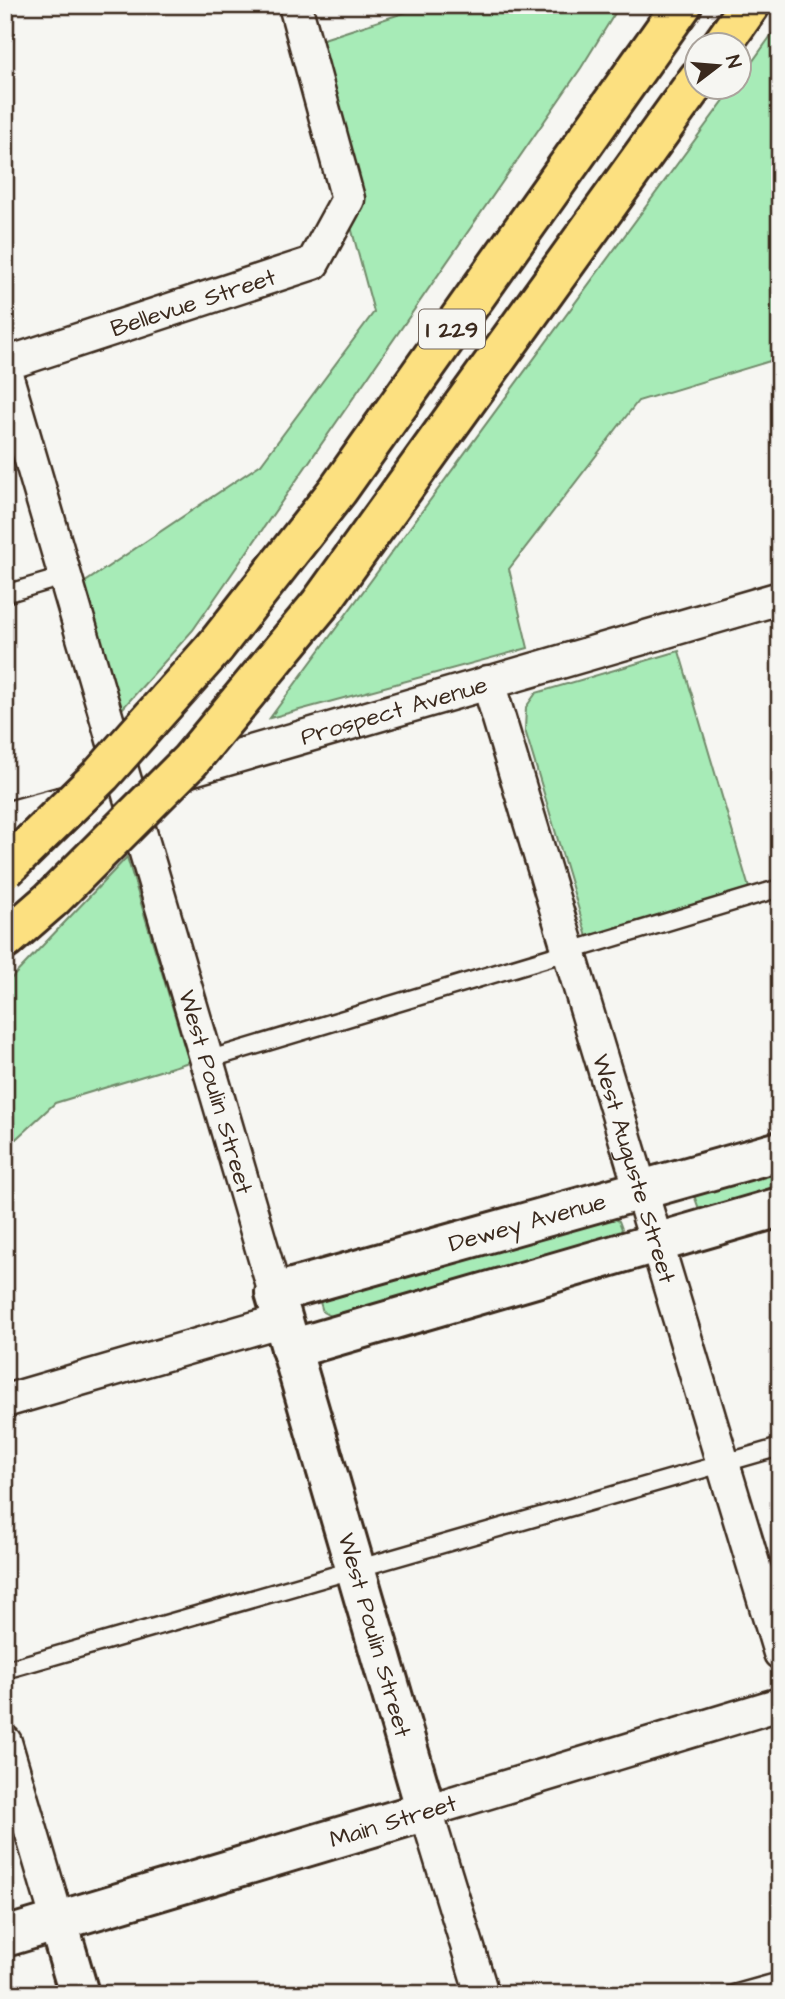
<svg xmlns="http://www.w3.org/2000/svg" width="785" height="1999" viewBox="0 0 785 1999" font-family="'Architects Daughter',sans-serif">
<rect width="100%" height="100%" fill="#f6f6f2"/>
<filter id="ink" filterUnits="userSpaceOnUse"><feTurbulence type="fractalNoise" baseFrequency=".0143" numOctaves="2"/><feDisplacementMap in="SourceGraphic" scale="14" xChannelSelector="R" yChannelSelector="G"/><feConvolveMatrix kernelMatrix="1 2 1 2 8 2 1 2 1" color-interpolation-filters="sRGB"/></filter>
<g filter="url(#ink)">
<g fill="#a7ebb7" stroke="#718a6a" stroke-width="2">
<polygon points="428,5 620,5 581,68 193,630 114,718 75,589 261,464 374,312 302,46"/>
<polygon points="780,23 780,358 638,401 509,569 528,648 270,718 733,88 740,88 740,79"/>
<polygon points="679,651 749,888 587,937 525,730 526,707 536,693"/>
<polygon points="127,857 189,1062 55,1103 5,1149 5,985"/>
<polygon points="780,1165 780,1191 710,1211 699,1209 694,1195"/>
<polygon points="611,1217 619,1221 622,1229 618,1236 334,1318 323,1312 320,1302 328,1296"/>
</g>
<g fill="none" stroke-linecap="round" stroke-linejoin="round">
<g stroke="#3b2a1e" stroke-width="21">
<g id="lane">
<polyline points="5,594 66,576"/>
<polyline points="207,1060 780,888"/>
<polyline points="5,1670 780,1447"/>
<polyline points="733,1994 780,1981"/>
</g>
</g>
<g stroke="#3b2a1e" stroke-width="37">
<g id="street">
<path id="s1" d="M 5,364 L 313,263 L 348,199 L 295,5"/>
<path id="s2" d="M 5,371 L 275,1293"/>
<path id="s3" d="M 488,682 L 780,1653"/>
<path id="s4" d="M 172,775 L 780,598"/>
<polyline points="5,819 82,798"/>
<polyline points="5,1401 283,1320"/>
<polyline points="5,1742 58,1922"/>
<polyline points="482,1994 426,1811 780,1704"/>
</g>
</g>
<g stroke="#3b2a1e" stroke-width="44">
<g id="secondary">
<polyline points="291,1349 780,1207"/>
<polyline points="58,1922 79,1994"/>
<path id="s5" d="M 5,1937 L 426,1811 L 275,1293 L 780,1151"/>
</g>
</g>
<g stroke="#3b2a1e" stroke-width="44">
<g id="highway">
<polyline points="721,46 750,5"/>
<polyline points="320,604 698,79"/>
<polyline points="215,647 338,490 682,5"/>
<polyline points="5,940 52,899"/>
</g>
</g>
<use href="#lane" stroke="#f6f6f2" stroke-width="16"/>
<use href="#street" stroke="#f6f6f2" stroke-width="32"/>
<use href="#secondary" stroke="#f6f6f2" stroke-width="38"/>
<use href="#highway" stroke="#fce080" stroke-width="38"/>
<g stroke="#3b2a1e" stroke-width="44" stroke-linecap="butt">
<g id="highway-bridge">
<polyline points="5,869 102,774 215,647"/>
<polyline points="52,899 190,761 320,604"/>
</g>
</g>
<use href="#highway-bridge" stroke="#fce080" stroke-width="38"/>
</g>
</g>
<g text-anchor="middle" stroke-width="5" stroke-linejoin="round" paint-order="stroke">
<rect fill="#f6f6f2" stroke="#73675e" stroke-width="2" x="419" y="309.5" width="66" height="39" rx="5"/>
<g font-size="23" font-weight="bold" fill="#3b2a1e">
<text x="452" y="337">I 229</text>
</g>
<g font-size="24" fill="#3b2a1e" stroke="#f6f6f2">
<text dy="8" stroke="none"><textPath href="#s1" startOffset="198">Bellevue Street</textPath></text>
<text dy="8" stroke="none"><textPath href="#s4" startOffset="231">Prospect Avenue</textPath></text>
<text dy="8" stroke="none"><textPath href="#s2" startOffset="751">West Poulin Street</textPath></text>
<text dy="8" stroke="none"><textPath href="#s3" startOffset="508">West Auguste Street</textPath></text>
<text dy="8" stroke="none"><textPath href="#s5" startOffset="1241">Dewey Avenue</textPath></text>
<text transform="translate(375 1635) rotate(74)" y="8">West Poulin Street</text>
<text transform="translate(393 1821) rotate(-17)" y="8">Main Street</text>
</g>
</g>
<rect width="785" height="1999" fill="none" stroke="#f6f6f2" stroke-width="28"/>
<rect x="14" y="14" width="757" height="1971" fill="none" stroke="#3b2a1e" stroke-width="2.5" filter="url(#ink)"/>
<g transform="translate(718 66) rotate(74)"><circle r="33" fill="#f6f6f2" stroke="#aba49d" stroke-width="2"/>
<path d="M0-5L12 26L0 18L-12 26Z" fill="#3b2a1e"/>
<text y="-10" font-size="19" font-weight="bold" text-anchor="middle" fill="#3b2a1e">N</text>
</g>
</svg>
